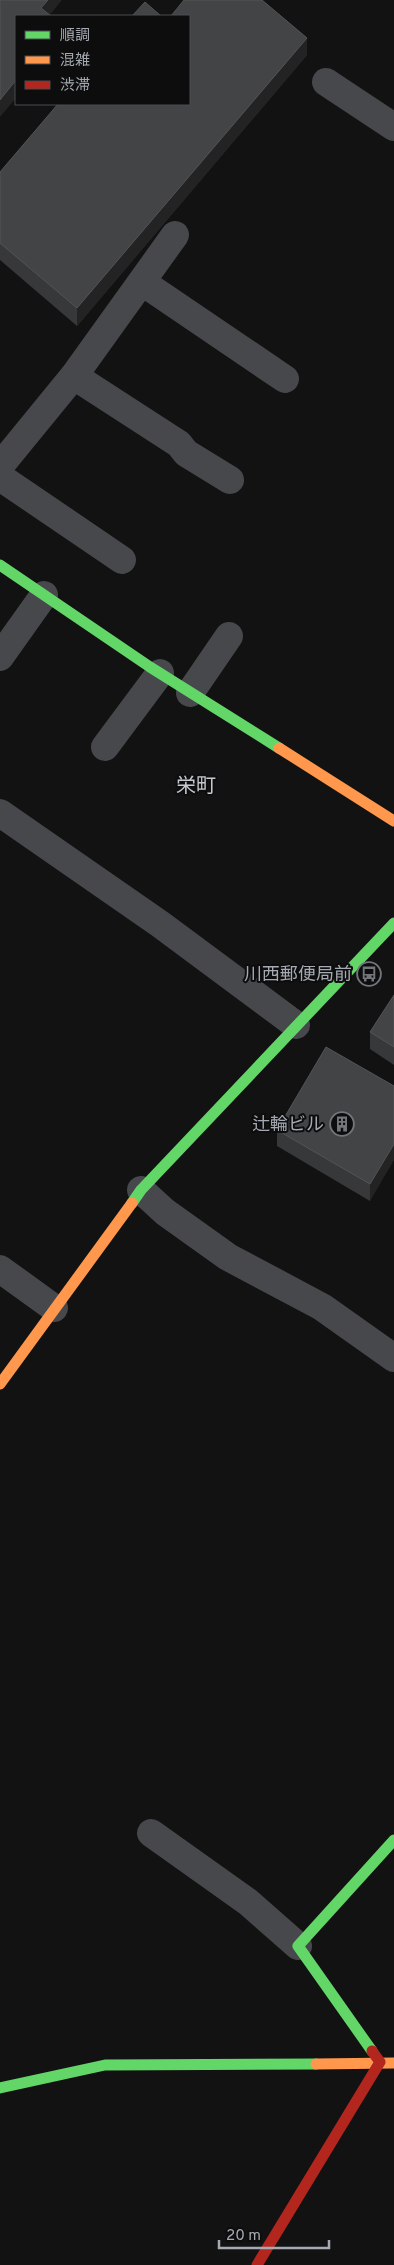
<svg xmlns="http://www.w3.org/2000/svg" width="394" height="2265" viewBox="0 0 394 2265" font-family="Overpass,'Noto Sans JP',sans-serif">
<rect width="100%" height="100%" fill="#121213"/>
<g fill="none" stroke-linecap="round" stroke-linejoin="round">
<g stroke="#47484b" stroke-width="28">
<polyline points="326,82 394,127"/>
<polyline points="142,282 285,379"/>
<polyline points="74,376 179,444 186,453 230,480"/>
<polyline points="0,466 76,373 175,235"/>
<polyline points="0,477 122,560"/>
<polyline points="0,657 44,595"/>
<polyline points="190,693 229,636"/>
<polyline points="105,747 160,673"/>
<polyline points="0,813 160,924 296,1025"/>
<polyline points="141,1190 165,1212 228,1257 322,1307 394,1358"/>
<polyline points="0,1269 54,1308"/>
<polyline points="151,1833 248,1902 298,1946"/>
</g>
<g stroke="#63d668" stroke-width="11">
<polyline points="0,565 150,667 279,748"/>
<polyline points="132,1203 141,1190 394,923"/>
<polyline points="372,2051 298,1946 394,1840"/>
<polyline points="0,2088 105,2065 316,2064"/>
</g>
<g stroke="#ff974d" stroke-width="11">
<polyline points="279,748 394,821"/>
<polyline points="0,1384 132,1203"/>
<polyline points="316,2064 393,2063"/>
</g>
<polyline stroke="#b3261e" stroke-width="11" points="257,2265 380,2062 372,2051"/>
</g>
<g fill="#363839">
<polygon points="307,55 77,326 0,260 0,172"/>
<polygon points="394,995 394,1065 370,1049 370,1032"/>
<polygon points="394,1086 370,1201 277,1146 277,1130"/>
</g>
<g fill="#232324">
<polygon points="48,0 62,0 49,16 41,8"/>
<polygon points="307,38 307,55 77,326 77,308"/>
<polygon points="16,80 16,98 0,117 0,100"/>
<polygon points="394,1144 394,1160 370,1201 370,1184"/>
</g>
<g fill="#424446" stroke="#525457">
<polygon points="0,0 48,0 41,8 51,16 16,16 16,80 0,100"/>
<polygon points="184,0 262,0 307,38 77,308 0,243 0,172 58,104 189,104 189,16 171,16"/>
<polygon points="145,2 161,16 132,16"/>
<polygon points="394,995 394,1047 370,1032"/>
<polygon points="326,1047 394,1086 394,1144 370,1184 277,1130"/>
</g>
<defs>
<g id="bus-ring" transform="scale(1.25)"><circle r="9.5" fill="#0d0d0e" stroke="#72757a" stroke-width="1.5"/><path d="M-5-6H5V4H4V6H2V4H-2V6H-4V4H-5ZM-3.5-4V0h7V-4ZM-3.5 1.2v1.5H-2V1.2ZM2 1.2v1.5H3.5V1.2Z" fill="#72757a"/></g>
<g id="building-ring" transform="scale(1.25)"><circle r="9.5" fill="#0d0d0e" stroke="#72757a" stroke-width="1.5"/><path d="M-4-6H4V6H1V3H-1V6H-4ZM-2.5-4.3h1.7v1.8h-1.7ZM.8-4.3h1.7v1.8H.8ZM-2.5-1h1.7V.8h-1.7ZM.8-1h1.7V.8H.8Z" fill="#72757a"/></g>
</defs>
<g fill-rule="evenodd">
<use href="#bus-ring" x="369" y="974"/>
<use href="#building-ring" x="342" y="1124"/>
</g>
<g text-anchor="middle" stroke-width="4" stroke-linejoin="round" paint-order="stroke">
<g font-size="18" fill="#a5aab2" stroke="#0d0d0e" text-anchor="end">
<text x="352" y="980">川西郵便局前</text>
<text x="324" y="1130">辻輪ビル</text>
</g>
<g font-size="20" fill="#c5c9cf" stroke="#0d0d0e">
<text x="196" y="792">栄町</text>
</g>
</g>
<rect x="15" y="15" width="175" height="90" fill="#0d0d0e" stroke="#4a4c50"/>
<rect x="25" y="31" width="25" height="8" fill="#63d668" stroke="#4a4c50"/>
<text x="60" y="40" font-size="15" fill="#a5aab2">順調</text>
<rect x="25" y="56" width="25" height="8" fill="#ff974d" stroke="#4a4c50"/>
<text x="60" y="65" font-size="15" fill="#a5aab2">混雑</text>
<rect x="25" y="81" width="25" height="8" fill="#b3261e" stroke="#4a4c50"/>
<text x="60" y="90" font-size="15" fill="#a5aab2">渋滞</text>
<path d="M219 2240v8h110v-8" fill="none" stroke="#a5aab2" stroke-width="2.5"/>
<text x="226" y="2240" font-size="15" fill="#a5aab2" stroke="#0d0d0e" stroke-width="4" paint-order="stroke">20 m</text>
</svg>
